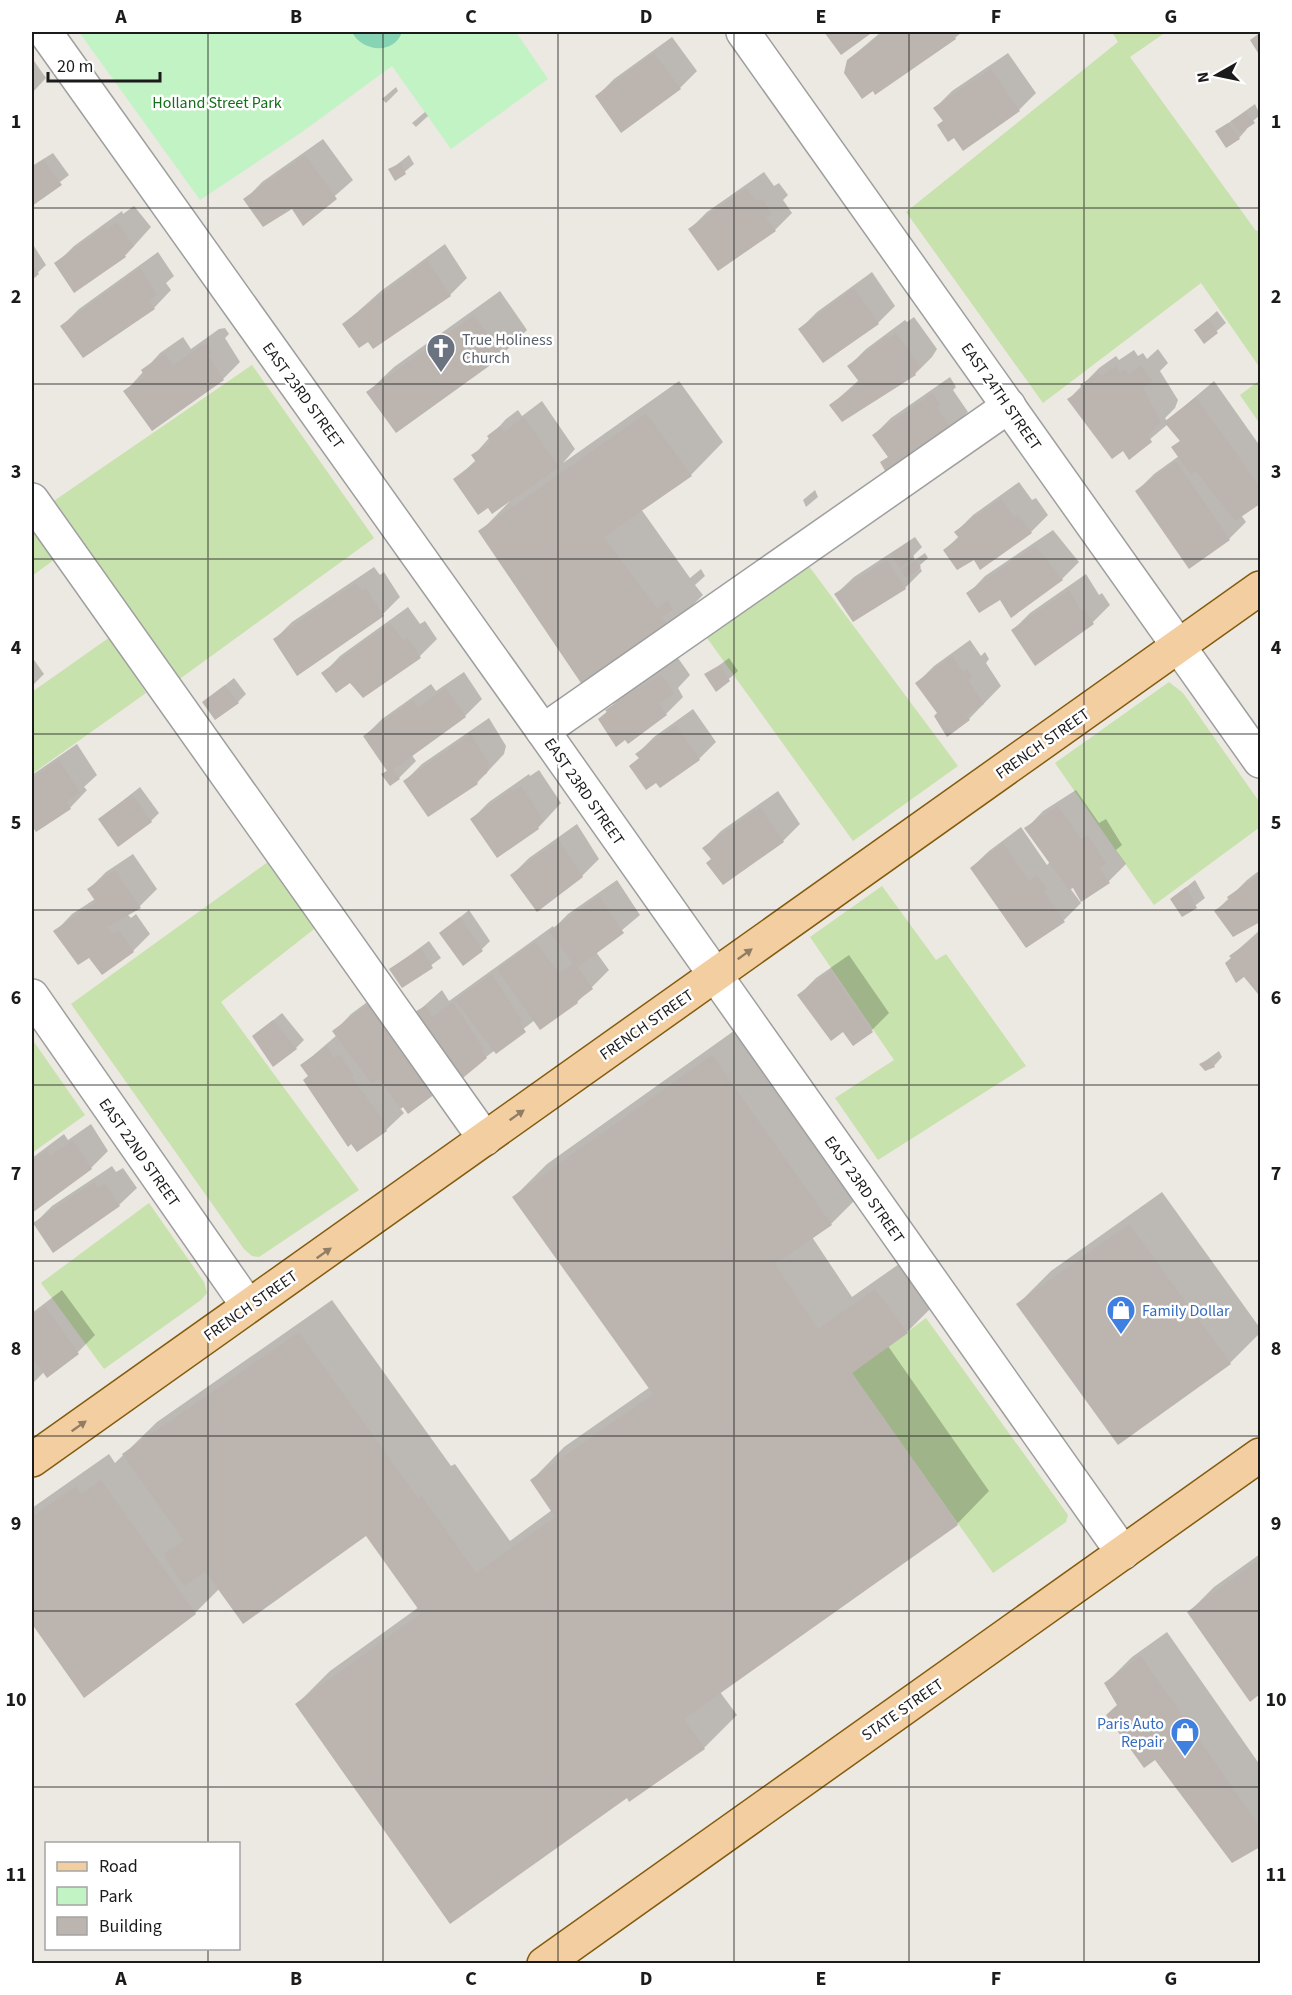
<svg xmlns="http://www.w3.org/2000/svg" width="1292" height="1995" viewBox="0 0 1292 1995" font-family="'Source Sans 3',sans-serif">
<rect width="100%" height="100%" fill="#ece8e2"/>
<g fill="#c7e2ac">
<polygon points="1112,32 1166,32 1130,57 1256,231 1260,229 1260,368 1201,283 1043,403 906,212 1118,42"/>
<polygon points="252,365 374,538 170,686 45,507"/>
<polygon points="1260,380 1260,424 1240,395"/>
<polygon points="32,517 59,556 32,576"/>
<polygon points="808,565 958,766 853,841 707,638"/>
<polygon points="110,637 146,693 32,774 32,692"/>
<polygon points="1169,682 1183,693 1260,803 1260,827 1154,905 1055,763"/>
<polygon points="272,859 318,926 221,1002 359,1190 259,1257 252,1256 244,1249 71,1004"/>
<polygon points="882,886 936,960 946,954 1026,1066 878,1160 835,1098 894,1060 810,937"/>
<polygon points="32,1039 85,1115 32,1153"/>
<polygon points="149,1203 204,1282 207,1293 201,1300 104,1369 41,1283"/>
<polygon points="926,1318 1068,1515 1066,1522 993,1573 852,1373"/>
</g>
<polygon fill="#c2f3c5" points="79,32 516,32 548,79 451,149 392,66 302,132 200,200"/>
<path fill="#87d4b5" d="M 352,32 L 402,32 C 394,55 362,52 352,32 Z"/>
<g fill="#0003">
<polygon points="825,32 870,32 841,53"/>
<polygon points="881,32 962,32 955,38 848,60"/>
<polygon points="672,37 697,71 680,88 597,96 614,79"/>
<polygon points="1008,53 1036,93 1019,110 954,136 938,125 944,120 935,108 952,91"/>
<polygon points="32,58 46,78 32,93"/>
<polygon points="396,87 398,91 386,103 382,99"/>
<polygon points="1255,104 1260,115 1246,127 1247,129 1239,138 1217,131"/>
<polygon points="425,112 428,116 416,127 412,123"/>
<polygon points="323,139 353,180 303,224 292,207 245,200 262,182"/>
<polygon points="53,153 69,175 32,204 32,166"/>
<polygon points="409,155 414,164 396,179 390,170"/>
<polygon points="764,172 774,186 779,183 788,195 783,200 792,213 775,230 719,269 690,229 707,212"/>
<polygon points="134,206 151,227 125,256 56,264 74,246 122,211 123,214"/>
<polygon points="32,243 46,265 32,278"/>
<polygon points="445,244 467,278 450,295 368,340 344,324 381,291"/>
<polygon points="158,252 174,276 166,283 171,290 154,308 62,326 79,309"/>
<polygon points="872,272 895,306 878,323 800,329 817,312"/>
<polygon points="500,291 527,330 502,355 368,392 394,367"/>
<polygon points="1217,311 1226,323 1204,342 1196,330"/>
<polygon points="914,317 937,349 932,357 915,374 831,405 859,380 849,366 866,349 905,320 907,322"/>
<polygon points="225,328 229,334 225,338 240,362 223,379 125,392 160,353 183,337 191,349 219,329"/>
<polygon points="1158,349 1168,363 1160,371 1178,400 1175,408 1165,418 1167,421 1214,381 1260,446 1260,502 1241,515 1246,522 1229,539 1137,491 1154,474 1179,456 1173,447 1181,440 1168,424 1129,457 1124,449 1069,399 1099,368 1116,356 1119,360 1134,350 1138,356 1143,353 1147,359"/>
<polygon points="950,377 956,387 953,390 968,412 951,429 889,456 874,435 891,418"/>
<polygon points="679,381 723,442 691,475 641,509 690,578 701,569 705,576 695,585 703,595 670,628 480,532 510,501 455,480 476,460 473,456 506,419 518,410 522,416 542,401 575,449 563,463"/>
<polygon points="1019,482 1032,500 1036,498 1048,515 1031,532 974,558 945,550 959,536 956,532 973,515"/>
<polygon points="815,490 818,497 806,507 803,500"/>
<polygon points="1053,530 1079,562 1062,579 1000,597 968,594 985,576"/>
<polygon points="915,537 922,547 913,556 915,560 925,553 928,558 919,566 922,571 905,588 836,594 854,577"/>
<polygon points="374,567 380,575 384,572 400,597 383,614 297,674 274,640 292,622"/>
<polygon points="1086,574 1099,595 1102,593 1110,605 1093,622 1013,630 1030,613"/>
<polygon points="408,607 420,624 425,621 437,639 420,656 363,696 350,680 323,674 340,656"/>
<polygon points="970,640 981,656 985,652 989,659 986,663 1001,686 969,719 939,713 917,683 934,666"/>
<polygon points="32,657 44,674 32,686"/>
<polygon points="678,658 690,675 678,688 683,697 666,714 600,719 624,693"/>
<polygon points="729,658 738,671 716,690 706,675"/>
<polygon points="464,672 482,699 465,716 411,754 416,761 399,778 383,774 388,770 365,736 382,719 431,684 436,691"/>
<polygon points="234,678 246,694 238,702 204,702"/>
<polygon points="693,709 716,742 699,759 640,757 637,754 654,737"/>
<polygon points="489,718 506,746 504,754 477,783 405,781 422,764"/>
<polygon points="77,744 97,775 84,787 87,790 70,808 37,830 32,824 32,775"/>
<polygon points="539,770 561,803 538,828 472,819 489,802 529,774 530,776"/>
<polygon points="140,787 159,813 151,821 100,819"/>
<polygon points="1076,790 1099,823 1106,819 1122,845 1116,850 1126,864 1109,881 1082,900 1073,887 1070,888 1081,903 1064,920 971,868 989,851 1021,827 1047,865 1050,862 1026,829 1043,811"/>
<polygon points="778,791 800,824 783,841 713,859 704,848 721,831"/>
<polygon points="577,824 599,859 582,876 538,910 512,875 529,858"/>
<polygon points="133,854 157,889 140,906 127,914 131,918 136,914 150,934 133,951 103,973 90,955 55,932 72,914 95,899 89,889 106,872"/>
<polygon points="1260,870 1260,920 1250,927 1216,911 1247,880"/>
<polygon points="617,880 640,915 596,952 609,970 577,1002 535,1020 486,1057 403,1105 400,1108 404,1113 386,1130 309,1075 302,1065 337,1035 334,1032 351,1014 386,988 415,1014 442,990 449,1001 553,926 554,928 568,914"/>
<polygon points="1195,880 1205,898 1183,915 1172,899"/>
<polygon points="469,910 490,941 482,949 441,933"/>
<polygon points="1260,930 1260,991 1258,992 1231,956"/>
<polygon points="429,941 441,958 403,986 391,969"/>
<polygon points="849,955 889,1013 872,1030 844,1030 799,995 816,978"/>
<polygon points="282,1013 304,1040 296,1048 254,1036"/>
<polygon points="745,1023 864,1191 831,1224 812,1237 852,1297 909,1257 940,1299 907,1332 888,1346 989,1491 957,1524 720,1692 737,1715 704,1748 297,1704 330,1671 419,1607 366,1533 219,1589 195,1613 84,1696 32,1622 32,1508 109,1454 115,1463 157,1422 332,1300 451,1466 455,1464 510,1541 552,1510 532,1480 564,1447 650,1387 514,1197 547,1164"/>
<polygon points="1219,1051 1222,1057 1214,1066 1201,1064"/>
<polygon points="91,1124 108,1151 91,1168 32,1211 32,1158 64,1134 68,1140"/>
<polygon points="112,1166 116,1172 123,1168 137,1188 119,1205 54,1251 35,1223 52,1206"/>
<polygon points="1162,1192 1260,1328 1260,1333 1230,1363 1018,1304 1051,1271"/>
<polygon points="62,1290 95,1335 78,1352 44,1372 32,1384 32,1313"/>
<polygon points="1260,1554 1260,1692 1250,1700 1189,1612 1214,1587"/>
<polygon points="1167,1632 1260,1765 1260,1845 1232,1861 1106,1683 1132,1657"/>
</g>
<g fill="#bcb4af">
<polygon points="824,32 873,32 841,55"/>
<polygon points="885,32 951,32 956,39 875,95 873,91 862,99 844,73 847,60"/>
<polygon points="1260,33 1260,56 1250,40"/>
<polygon points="654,53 681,89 621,133 595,96"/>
<polygon points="991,69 1020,111 963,151 954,138 948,142 937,125 943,121 933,108"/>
<polygon points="1246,112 1255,123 1240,133 1231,121"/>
<polygon points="1228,123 1240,139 1226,148 1215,131"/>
<polygon points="305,155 337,199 303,226 292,209 263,227 243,199"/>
<polygon points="44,160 62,185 32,206 32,168"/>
<polygon points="401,163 406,174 395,181 388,169"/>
<polygon points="746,188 757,202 762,199 772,214 766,218 776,231 718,271 688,229"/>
<polygon points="117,222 134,246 124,254 126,257 74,293 54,263 105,227 106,230"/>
<polygon points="427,260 451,296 373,349 368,342 359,348 342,324"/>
<polygon points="32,263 39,274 32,280"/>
<polygon points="140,268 157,294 149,301 155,309 83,358 60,326"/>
<polygon points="854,288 879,324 823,363 798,329"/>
<polygon points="474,315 503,356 396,433 366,392"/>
<polygon points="1208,319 1218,333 1204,344 1194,330"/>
<polygon points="896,333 921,367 914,372 916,375 842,422 829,405 860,383 847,366 887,336 889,338"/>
<polygon points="207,344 212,353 208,355 224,380 152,431 123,391 145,376 141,370 165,353 173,365 201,346"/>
<polygon points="1140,365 1152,381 1143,388 1161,422 1148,435 1152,442 1129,460 1123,451 1112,459 1067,399 1083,389 1080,385 1099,372 1101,376 1116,366 1120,372 1125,369 1129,375"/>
<polygon points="933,393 940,406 937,407 952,430 887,474 880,462 888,457 872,435"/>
<polygon points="1196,397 1260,487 1260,504 1235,521 1196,471 1191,475 1171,447 1180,441 1164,422"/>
<polygon points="646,413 692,476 604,537 657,609 668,600 673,610 662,617 671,629 585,689 478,531"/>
<polygon points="524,417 559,467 492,514 488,508 478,515 453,479 476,462 471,455 491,442 487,436 500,426 504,432"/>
<polygon points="1176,461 1230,540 1189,569 1135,491"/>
<polygon points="1001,498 1014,517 1018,515 1032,533 980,570 974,560 957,570 943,550 959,538 954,532"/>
<polygon points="906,544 914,557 900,568 890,554"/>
<polygon points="1035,546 1063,580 1011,618 1000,600 979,613 966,593"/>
<polygon points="887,560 906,589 853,622 834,594"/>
<polygon points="916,560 921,567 906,578 901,570"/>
<polygon points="356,583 362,591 366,588 384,616 297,676 273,639"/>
<polygon points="1069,590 1081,611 1084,609 1094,624 1035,666 1011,630"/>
<polygon points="390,623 403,640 407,637 421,658 363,698 350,683 336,693 321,673"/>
<polygon points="952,656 963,672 967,668 973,678 968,680 984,704 966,715 970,720 947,737 934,716 937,713 915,683"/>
<polygon points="720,665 730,681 716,692 704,674"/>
<polygon points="661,674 674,694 659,703 667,715 628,744 625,740 616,747 598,719 607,712 605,710"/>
<polygon points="225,685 239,703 215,720 202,702"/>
<polygon points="446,688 466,717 393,770 400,779 390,786 381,774 387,771 363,736 413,700 418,707"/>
<polygon points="676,725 700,760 660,788 656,783 646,790 629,766 639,758 635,754"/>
<polygon points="471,734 489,764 487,773 476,781 478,784 428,817 403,781"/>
<polygon points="59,760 80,793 66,802 71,809 36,832 32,826 32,778"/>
<polygon points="521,786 544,821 537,826 539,829 497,858 470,819 511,790 513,792"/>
<polygon points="132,794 152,822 118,847 98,819"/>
<polygon points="1058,806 1081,839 1088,835 1106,863 1100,869 1110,883 1081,902 1073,888 1069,890 1024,828"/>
<polygon points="760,807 784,842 723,885 706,863 711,859 702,848"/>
<polygon points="559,840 583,877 537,912 510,875"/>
<polygon points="1003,843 1029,881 1037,875 1047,890 1044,892 1065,922 1026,948 970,868"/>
<polygon points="115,870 141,908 107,927 113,934 119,930 134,952 102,975 89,958 78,965 53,931 96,902 87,889"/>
<polygon points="1260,874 1260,922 1233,937 1214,911 1229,900 1227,897"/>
<polygon points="1186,887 1197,908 1182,917 1170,899"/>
<polygon points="599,896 624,933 578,967 593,989 577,1001 578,1003 540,1030 497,969 535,942 559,973 573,964 549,931"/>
<polygon points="460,917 483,951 463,966 439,933"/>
<polygon points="1260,934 1260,993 1258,994 1244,977 1236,983 1225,963 1231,958 1229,956"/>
<polygon points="421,948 433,968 402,988 389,969"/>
<polygon points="831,971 873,1032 853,1046 843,1032 831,1041 797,995"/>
<polygon points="492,974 522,1021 520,1023 526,1032 496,1054 455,1000"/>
<polygon points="453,1002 484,1049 482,1051 487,1058 458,1082 413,1013 425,1006 432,1017"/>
<polygon points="368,1004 435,1094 408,1114 403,1107 401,1109 379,1078 372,1084 332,1031"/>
<polygon points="273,1020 297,1049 273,1067 252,1036"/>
<polygon points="327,1046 334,1058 339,1054 354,1075 351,1076 384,1121 382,1123 387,1131 357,1152 351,1144 348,1147 303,1080 308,1076 300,1065"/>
<polygon points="712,1055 832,1225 775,1264 818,1329 875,1289 908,1333 852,1373 958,1525 684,1719 705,1749 629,1802 627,1798 450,1924 295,1704 421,1613 366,1536 243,1624 205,1571 184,1586 163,1554 184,1541 122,1454 299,1332 418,1498 421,1495 476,1573 555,1517 530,1480 653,1394 512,1197"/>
<polygon points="1210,1059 1215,1067 1205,1071 1199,1064"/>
<polygon points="73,1140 92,1169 32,1213 32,1161 47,1150 50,1156"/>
<polygon points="94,1182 98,1188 105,1184 120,1206 53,1253 33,1223"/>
<polygon points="1129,1224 1231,1364 1118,1445 1016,1304"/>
<polygon points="45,1306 79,1354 47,1378 32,1357 32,1316"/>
<polygon points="101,1480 196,1614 84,1698 32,1624 32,1517 76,1486 81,1494"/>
<polygon points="1260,1559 1260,1694 1250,1702 1187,1612"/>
<polygon points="1141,1656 1260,1827 1260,1847 1232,1863 1155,1760 1144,1768 1106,1715 1117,1705 1104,1683"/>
</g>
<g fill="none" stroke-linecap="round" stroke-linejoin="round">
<g stroke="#9f9f9f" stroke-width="36">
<g id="minor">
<polyline points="45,32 543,731 1123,1553"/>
<polyline points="743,32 1260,761"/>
<polyline points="32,500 485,1139"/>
<polyline points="543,731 1009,406"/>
<polyline points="32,996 248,1306"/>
</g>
</g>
<g stroke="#845c0e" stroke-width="36">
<g id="major">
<polyline points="32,1460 1260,588"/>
<polyline points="544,1964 1260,1455"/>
</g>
</g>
<use href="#minor" stroke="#fff" stroke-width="33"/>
<use href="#major" stroke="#f2cea1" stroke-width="33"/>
</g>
<defs><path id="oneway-solid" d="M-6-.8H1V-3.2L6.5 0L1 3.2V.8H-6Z" transform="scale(1.5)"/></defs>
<g fill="#917d65">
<use href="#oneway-solid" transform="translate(745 954) rotate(-36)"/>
<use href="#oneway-solid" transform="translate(517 1115) rotate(-35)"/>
<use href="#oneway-solid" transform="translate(324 1253) rotate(-35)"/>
<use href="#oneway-solid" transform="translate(79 1426) rotate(-35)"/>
</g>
<path fill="none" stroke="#1b1b1b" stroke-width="1.5" stroke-opacity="0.55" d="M 208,32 L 208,1844M 383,32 L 383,1964M 558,32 L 558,1964M 734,32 L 734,1964M 909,32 L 909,1964M 1084,32 L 1084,1964M 32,208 L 1260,208M 32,384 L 1260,384M 32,559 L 1260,559M 32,734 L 1260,734M 32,910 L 1260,910M 32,1085 L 1260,1085M 32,1261 L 1260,1261M 32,1436 L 1260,1436M 32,1611 L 1260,1611M 32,1787 L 1260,1787M 208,1948 L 208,1964"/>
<defs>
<g id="church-pin" transform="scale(1.5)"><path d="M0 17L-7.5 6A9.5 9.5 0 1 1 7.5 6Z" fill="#6b7280" stroke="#fff"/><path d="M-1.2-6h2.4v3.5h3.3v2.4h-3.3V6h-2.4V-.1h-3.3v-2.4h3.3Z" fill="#fff"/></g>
<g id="shop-pin" transform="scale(1.5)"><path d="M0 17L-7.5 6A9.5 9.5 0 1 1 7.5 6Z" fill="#3f7fe0" stroke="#fff"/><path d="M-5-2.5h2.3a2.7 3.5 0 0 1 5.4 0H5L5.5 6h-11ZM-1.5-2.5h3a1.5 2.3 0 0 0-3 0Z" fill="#fff"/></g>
</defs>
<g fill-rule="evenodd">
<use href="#church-pin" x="441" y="348"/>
<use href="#shop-pin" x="1121" y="1310"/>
<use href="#shop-pin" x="1185" y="1732"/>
</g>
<g text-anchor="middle" stroke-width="5" stroke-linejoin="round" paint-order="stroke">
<g font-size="16" fill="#166d1c" stroke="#fff">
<text x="217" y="108">Holland Street Park</text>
</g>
<g font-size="16" fill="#5b616d" stroke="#fff" text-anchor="start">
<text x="462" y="345">True Holiness<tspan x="462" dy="18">Church</tspan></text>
</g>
<g font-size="16" fill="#1b1b1b" stroke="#fff">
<text transform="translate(304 395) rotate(54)" y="6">EAST 23RD STREET</text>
<text transform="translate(1002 396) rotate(55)" y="6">EAST 24TH STREET</text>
<text transform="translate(1042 743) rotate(-35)" y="6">FRENCH STREET</text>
<text transform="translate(585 791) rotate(55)" y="6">EAST 23RD STREET</text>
<text transform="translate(646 1024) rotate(-35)" y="6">FRENCH STREET</text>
<text transform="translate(140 1152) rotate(55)" y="6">EAST 22ND STREET</text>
<text transform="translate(865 1189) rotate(55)" y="6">EAST 23RD STREET</text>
<text transform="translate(250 1305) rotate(-35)" y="6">FRENCH STREET</text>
<text transform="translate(902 1709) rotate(-35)" y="6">STATE STREET</text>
</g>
<g font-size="16" fill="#366cbe" stroke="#fff" text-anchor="start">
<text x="1142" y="1316">Family Dollar</text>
<text x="1164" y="1729" text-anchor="end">Paris Auto<tspan x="1164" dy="18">Repair</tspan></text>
</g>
</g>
<rect width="1292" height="1995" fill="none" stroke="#ffffff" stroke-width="66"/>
<rect x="45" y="1842" width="195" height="108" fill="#ffffff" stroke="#a4a4a4" stroke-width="1.5"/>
<rect x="57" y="1862" width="30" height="9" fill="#f2cea1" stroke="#a4a4a4" stroke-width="1.5"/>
<text x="99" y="1872" font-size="18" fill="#1b1b1b">Road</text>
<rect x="57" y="1887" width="30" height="18" fill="#c2f3c5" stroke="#a4a4a4" stroke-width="1.5"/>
<text x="99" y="1902" font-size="18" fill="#1b1b1b">Park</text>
<rect x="57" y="1917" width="30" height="18" fill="#bcb4af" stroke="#a4a4a4" stroke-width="1.5"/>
<text x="99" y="1932" font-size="18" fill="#1b1b1b">Building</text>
<g transform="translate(1217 75) rotate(261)" stroke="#ffffff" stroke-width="4.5" paint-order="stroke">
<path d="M0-4.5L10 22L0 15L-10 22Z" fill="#1b1b1b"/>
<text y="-9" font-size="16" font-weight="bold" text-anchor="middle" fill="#1b1b1b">N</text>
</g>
<path d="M48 72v9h112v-9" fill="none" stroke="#1b1b1b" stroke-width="3"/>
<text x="57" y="72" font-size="18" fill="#1b1b1b" stroke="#ffffff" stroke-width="4.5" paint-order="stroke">20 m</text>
<rect x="33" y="33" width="1226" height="1929" fill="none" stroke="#1b1b1b" stroke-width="2"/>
<g font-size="20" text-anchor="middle" font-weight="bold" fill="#1b1b1b">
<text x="121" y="23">A</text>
<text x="296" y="23">B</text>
<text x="471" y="23">C</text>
<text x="646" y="23">D</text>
<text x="821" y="23">E</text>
<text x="996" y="23">F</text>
<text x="1171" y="23">G</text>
<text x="16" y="128">1</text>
<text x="1276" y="128">1</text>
<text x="16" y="303">2</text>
<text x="1276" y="303">2</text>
<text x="16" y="478">3</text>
<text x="1276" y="478">3</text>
<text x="16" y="654">4</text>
<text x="1276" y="654">4</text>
<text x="16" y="829">5</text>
<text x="1276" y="829">5</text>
<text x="16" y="1004">6</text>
<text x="1276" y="1004">6</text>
<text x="16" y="1180">7</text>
<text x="1276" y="1180">7</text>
<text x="16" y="1355">8</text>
<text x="1276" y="1355">8</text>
<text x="16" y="1530">9</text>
<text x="1276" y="1530">9</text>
<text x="16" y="1706">10</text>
<text x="1276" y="1706">10</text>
<text x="16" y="1881">11</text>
<text x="1276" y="1881">11</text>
<text x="121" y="1985">A</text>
<text x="296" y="1985">B</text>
<text x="471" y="1985">C</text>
<text x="646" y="1985">D</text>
<text x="821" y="1985">E</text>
<text x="996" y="1985">F</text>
<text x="1171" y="1985">G</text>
</g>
</svg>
